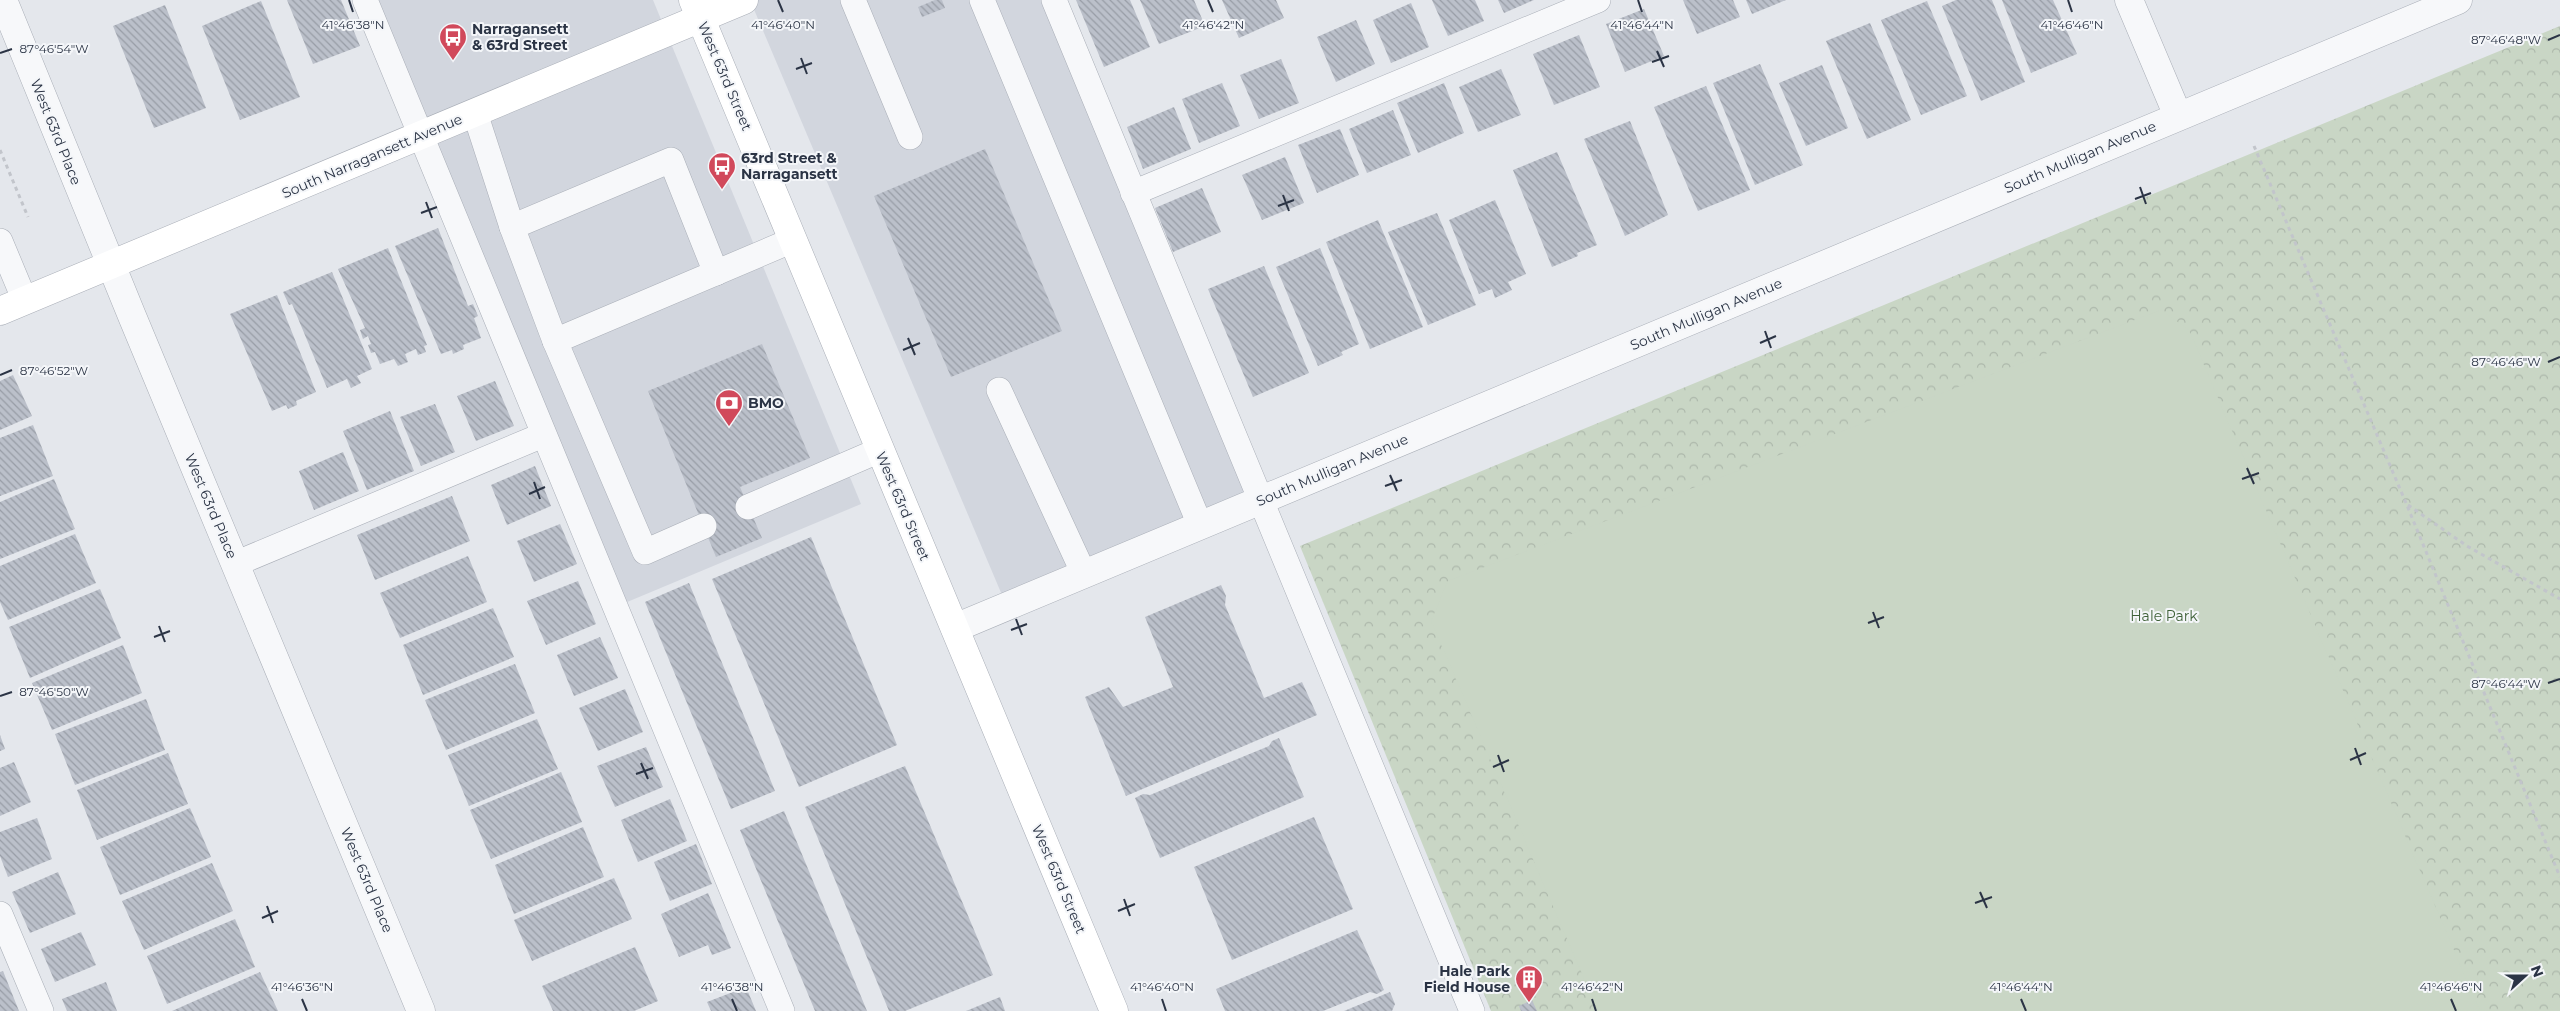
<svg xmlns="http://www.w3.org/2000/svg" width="2560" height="1011" viewBox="0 0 2560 1011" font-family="Montserrat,sans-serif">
<defs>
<pattern id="park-crowns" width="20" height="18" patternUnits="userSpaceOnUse" patternTransform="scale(1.25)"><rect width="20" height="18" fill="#c9d6c5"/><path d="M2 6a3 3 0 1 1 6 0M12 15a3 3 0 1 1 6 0" fill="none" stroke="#adb8ab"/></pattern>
<pattern id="building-back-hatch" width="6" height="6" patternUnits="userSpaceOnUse" patternTransform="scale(1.25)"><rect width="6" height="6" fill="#bbc0ca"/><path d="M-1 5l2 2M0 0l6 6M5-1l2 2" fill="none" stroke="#989da6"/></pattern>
</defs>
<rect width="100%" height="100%" fill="#e4e7ec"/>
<g fill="#d2d6de">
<polygon points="372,0 653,0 861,504 620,605"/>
<polygon points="750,0 1041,0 1249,490 1002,595"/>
</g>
<polygon fill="url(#park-crowns)" points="2560,26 2560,1011 1491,1011 1300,546"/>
<polygon fill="#c9d6c5" points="2161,310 2189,330 2480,1011 1598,1011 1431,621 1448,581"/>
<g fill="url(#building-back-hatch)">
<polygon points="287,0 341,0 360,46 313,64"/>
<polygon points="935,0 942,0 945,8 922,17 918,7"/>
<polygon points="1076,0 1130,0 1150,47 1104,67"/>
<polygon points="1140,0 1194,0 1205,26 1159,44"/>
<polygon points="1222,0 1276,0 1284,18 1239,38"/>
<polygon points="1432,0 1475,0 1484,21 1448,36"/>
<polygon points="1498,0 1534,0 1504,13"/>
<polygon points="1683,0 1733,0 1740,17 1697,34"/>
<polygon points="1746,0 1786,0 1752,14"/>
<polygon points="1956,0 1992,0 2025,82 1981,101 1942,6"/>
<polygon points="2002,0 2053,0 2077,54 2031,73"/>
<polygon points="261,1 300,97 240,120 202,26"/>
<polygon points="1927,1 1967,96 1921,115 1881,20"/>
<polygon points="1411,3 1429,47 1391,63 1373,20"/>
<polygon points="165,5 206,108 154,128 113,26"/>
<polygon points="1644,9 1664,56 1625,72 1606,24"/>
<polygon points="1356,20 1375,64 1336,82 1317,37"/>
<polygon points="1870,23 1911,120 1867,139 1826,41"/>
<polygon points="1579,35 1600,87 1554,105 1533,54"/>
<polygon points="1281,59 1299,103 1259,119 1240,75"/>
<polygon points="1760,64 1803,165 1755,185 1713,83"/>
<polygon points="1822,65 1848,128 1806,146 1779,83"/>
<polygon points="1501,69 1521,115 1478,132 1459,87"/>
<polygon points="1222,83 1240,126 1199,143 1182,99"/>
<polygon points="1444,83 1464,133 1418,153 1397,103"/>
<polygon points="1706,86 1750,190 1698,211 1654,107"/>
<polygon points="1174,107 1191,149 1143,169 1127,127"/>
<polygon points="1393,110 1411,155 1367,173 1349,129"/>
<polygon points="1630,121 1668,215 1625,236 1584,139"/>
<polygon points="1340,129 1359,175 1317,193 1298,145"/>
<polygon points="985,149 1062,331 951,377 874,196"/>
<polygon points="1557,152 1597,245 1577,253 1578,256 1552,267 1513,170"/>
<polygon points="1285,157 1304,203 1262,220 1242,175"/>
<polygon points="1202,188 1221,232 1173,252 1155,208"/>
<polygon points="1495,200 1526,274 1508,282 1512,290 1495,298 1492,289 1479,294 1449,220"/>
<polygon points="1437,213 1476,305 1428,325 1388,232"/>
<polygon points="1378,220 1423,327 1370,349 1326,242"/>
<polygon points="438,228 468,306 473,304 478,316 474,318 481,338 463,345 464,349 453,354 452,350 441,354 395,246"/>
<polygon points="388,248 427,345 424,346 426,352 418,355 416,349 405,354 408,362 398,366 394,359 380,364 375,352 371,353 368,345 371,344 368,336 363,339 360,330 365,328 338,269"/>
<polygon points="1320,248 1359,344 1341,352 1343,355 1318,366 1276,267"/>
<polygon points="1264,266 1309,373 1253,397 1208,289"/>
<polygon points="332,272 372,369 357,376 361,383 351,388 347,379 327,388 292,304 289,305 283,292"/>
<polygon points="277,295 316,392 296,401 297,405 288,409 286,405 272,411 230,314"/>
<polygon points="762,344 810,458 740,487 762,538 716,557 648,391"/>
<polygon points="13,375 32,416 0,430 0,381"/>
<polygon points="495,381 514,426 476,441 457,396"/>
<polygon points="435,404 455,452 421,466 400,417"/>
<polygon points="390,411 414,471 367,490 343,431"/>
<polygon points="33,425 53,476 0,496 0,438"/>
<polygon points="343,452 359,491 314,510 299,471"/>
<polygon points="535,466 551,506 507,525 491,485"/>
<polygon points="54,479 75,529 0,559 0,502"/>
<polygon points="452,496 470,541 375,580 357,535"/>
<polygon points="560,524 577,564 534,582 517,541"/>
<polygon points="75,534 96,583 8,620 0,602 0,566"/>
<polygon points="811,537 897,745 799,787 712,579"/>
<polygon points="468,556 487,602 400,638 380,593"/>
<polygon points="578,581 596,624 546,645 527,601"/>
<polygon points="689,583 775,791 731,809 645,602"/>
<polygon points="1221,585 1226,596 1225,605 1264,698 1302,682 1317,715 1126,796 1085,697 1109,687 1123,707 1173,687 1145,617"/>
<polygon points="100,589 121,638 30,678 9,627"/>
<polygon points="493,608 514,657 423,695 403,645"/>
<polygon points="600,637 618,678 574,696 557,655"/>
<polygon points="123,645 142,693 52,730 32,683"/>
<polygon points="515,664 535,713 446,750 425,700"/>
<polygon points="625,689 643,732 598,751 579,708"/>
<polygon points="146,699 165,750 75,785 55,734"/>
<polygon points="537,719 558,769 469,806 448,755"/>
<polygon points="0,735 5,749 0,751"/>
<polygon points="1279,738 1304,797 1160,858 1135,798 1143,794 1150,795 1269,746 1272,741"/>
<polygon points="646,747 663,787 615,807 597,766"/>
<polygon points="168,753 188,804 97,840 77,790"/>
<polygon points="14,762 31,802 0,816 0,768"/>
<polygon points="905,766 993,975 905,1011 889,1011 805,807"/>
<polygon points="561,772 582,822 491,859 470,810"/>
<polygon points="670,799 687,841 638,862 621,820"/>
<polygon points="190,808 211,857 120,895 100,847"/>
<polygon points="784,811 867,1011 815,1011 740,830"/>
<polygon points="1314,817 1353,909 1232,960 1194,867"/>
<polygon points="37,818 52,859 8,877 0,856 0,832"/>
<polygon points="583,827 604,877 514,914 495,865"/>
<polygon points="696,844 712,884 670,901 654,862"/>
<polygon points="212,863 233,911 144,950 122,901"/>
<polygon points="58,872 76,914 30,933 12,892"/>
<polygon points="614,878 632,919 532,961 514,920"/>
<polygon points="708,893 731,948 712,955 708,945 679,957 661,914"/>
<polygon points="235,919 255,967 167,1004 147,956"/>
<polygon points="1357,930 1384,990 1377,994 1370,992 1323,1011 1225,1011 1216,989"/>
<polygon points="81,932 96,965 55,982 41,949"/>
<polygon points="635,947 658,1001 634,1011 553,1011 542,986"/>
<polygon points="3,971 19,1011 0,1011 0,972"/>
<polygon points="260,972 278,1011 172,1011"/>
<polygon points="106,982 117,1011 67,1011 62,999"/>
<polygon points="746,987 756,1011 711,1011 707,1002"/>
<polygon points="1390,992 1395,1004 1392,1011 1344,1011"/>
<polygon points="1000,997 1005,1011 966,1011"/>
<polygon points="1532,1000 1537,1011 1521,1011 1519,1006"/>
</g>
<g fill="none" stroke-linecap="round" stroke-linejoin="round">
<g stroke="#a9aeb7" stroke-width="26">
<g id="lane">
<polyline points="365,0 782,1011"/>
<polyline points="853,0 910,137"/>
<polyline points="982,0 1200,525"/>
<polyline points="1054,0 1472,1011"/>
<polyline points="475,113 512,227"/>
<polyline points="1133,193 1598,0"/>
<polyline points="0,241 25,301"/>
<polyline points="555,341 793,240"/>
<polyline points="999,390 1084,574"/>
<polyline points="748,507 880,450"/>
<polyline points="704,526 645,552 555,341 512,227 671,160 716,273"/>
<polyline points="235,564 543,435"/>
<polyline points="0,914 41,1011"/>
</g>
</g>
<g stroke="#a9aeb7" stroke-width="29">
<g id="street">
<polyline points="3,0 132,316 421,1011"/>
<polyline points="2129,0 2178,116"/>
<polyline points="955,628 2458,0"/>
</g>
</g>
<g stroke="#a9aeb7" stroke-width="29">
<g id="secondary">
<polyline points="693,0 1114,1011"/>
<polyline points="0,311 744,0"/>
</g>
</g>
<g stroke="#c2c5cb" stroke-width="3" stroke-dasharray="4 4" stroke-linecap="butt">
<polyline points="2254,146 2406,503 2560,877"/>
<polyline points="0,150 28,217"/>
<polyline points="2408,505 2467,546 2560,599"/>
</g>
<use href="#lane" stroke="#f7f8fa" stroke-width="25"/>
<use href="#street" stroke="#f7f8fa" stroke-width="28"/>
<use href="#secondary" stroke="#fff" stroke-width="28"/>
</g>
<path fill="none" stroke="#2b3445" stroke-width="2" d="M 349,0 L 353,12M 778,0 L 783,12M 1208,0 L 1213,12M 1638,0 L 1642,12M 2068,0 L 2072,12M 2548,40 L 2560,35M 1657,51 L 1664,67M 0,53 L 12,49M 801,58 L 807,74M 1652,62 L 1669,56M 796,69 L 812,63M 2140,187 L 2146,204M 1283,195 L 1289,211M 2135,199 L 2151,193M 426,202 L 432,218M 1278,206 L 1294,200M 421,213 L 437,207M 1765,331 L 1771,348M 908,338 L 915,355M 1760,343 L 1776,336M 903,350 L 920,343M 2548,362 L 2560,357M 0,375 L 12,370M 2247,468 L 2254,484M 1390,475 L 1397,491M 2242,479 L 2259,473M 534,482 L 540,499M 1385,486 L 1402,480M 529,494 L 545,487M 1873,612 L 1879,628M 1016,619 L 1022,635M 1868,623 L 1884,617M 159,626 L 165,642M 1011,630 L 1027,624M 154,637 L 170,631M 2548,683 L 2560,679M 0,696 L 12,692M 2355,748 L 2361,765M 1498,755 L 1504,772M 2350,760 L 2366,753M 641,763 L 648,779M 1493,767 L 1509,760M 636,774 L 653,768M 1980,892 L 1987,908M 1124,899 L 1130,916M 1975,903 L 1992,897M 267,906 L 273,923M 1118,911 L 1135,904M 262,918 L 278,911M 302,999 L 307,1011M 732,999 L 737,1011M 1162,999 L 1166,1011M 1592,999 L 1596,1011M 2021,999 L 2026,1011M 2451,999 L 2456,1011"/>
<defs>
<g id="bus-pin" transform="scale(1.4375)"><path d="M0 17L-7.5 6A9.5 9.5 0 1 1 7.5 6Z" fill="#d1495b" stroke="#f4f6f9"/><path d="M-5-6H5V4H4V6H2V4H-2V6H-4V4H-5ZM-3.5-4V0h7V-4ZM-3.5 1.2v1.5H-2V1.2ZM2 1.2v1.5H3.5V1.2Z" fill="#fff"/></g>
<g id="bank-pin" transform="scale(1.4375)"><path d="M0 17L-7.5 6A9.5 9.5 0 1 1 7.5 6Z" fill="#d1495b" stroke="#f4f6f9"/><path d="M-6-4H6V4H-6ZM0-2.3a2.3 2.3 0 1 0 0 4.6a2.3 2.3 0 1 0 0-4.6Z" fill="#fff"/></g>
<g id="building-pin" transform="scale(1.4375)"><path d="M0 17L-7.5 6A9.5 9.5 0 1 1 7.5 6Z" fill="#d1495b" stroke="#f4f6f9"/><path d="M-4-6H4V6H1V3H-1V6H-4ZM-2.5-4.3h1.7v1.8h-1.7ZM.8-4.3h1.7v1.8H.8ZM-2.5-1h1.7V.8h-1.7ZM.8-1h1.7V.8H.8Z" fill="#fff"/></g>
</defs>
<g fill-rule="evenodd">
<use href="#bus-pin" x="453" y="37"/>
<use href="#bus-pin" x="722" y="166"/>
<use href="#bank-pin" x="729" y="403"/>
<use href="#building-pin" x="1529" y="979"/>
</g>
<g text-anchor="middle" stroke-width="4" stroke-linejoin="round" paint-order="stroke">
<g font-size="14" font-weight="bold" fill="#2b3445" stroke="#f4f6f9" text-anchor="start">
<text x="472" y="34">Narragansett<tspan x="472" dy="16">&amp; 63rd Street</tspan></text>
<text x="741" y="163">63rd Street &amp;<tspan x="741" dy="16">Narragansett</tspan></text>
<text x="748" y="408">BMO</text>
<text x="1510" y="976" text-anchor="end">Hale Park<tspan x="1510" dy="16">Field House</tspan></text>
</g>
<g font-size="14" fill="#2b3445" stroke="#f4f6f9">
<text transform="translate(725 76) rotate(67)" y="5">West 63rd Street</text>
<text transform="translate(56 132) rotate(68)" y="5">West 63rd Place</text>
<text transform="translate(372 156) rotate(-23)" y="5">South Narragansett Avenue</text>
<text transform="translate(2080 157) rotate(-23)" y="5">South Mulligan Avenue</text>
<text transform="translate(1706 314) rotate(-23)" y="5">South Mulligan Avenue</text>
<text transform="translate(1332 470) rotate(-23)" y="5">South Mulligan Avenue</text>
<text transform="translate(211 506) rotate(67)" y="5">West 63rd Place</text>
<text transform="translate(903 506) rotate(67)" y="5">West 63rd Street</text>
<text transform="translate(1059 879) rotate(67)" y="5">West 63rd Street</text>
<text transform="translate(367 880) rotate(67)" y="5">West 63rd Place</text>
</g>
<g font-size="14" fill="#3f6138" stroke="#f4f6f9">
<text x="2164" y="621">Hale Park</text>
</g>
</g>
<g font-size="12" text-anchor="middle" fill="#2b3445" stroke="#f4f6f9" stroke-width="4" stroke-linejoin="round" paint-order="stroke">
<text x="353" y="29">41°46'38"N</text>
<text x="783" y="29">41°46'40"N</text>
<text x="1213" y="29">41°46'42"N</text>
<text x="1642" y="29">41°46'44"N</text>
<text x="2072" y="29">41°46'46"N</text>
<text x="2506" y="44">87°46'48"W</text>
<text x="54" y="53">87°46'54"W</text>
<text x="2506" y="366">87°46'46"W</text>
<text x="54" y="375">87°46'52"W</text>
<text x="2506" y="688">87°46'44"W</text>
<text x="54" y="696">87°46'50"W</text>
<text x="302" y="991">41°46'36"N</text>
<text x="732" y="991">41°46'38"N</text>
<text x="1162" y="991">41°46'40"N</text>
<text x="1592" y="991">41°46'42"N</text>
<text x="2021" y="991">41°46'44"N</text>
<text x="2451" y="991">41°46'46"N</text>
</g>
<g transform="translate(2525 976) rotate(69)" stroke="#f4f6f9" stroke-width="4" paint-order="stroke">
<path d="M0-4L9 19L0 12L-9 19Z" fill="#2b3445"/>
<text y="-8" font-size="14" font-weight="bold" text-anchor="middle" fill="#2b3445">N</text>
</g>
</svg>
